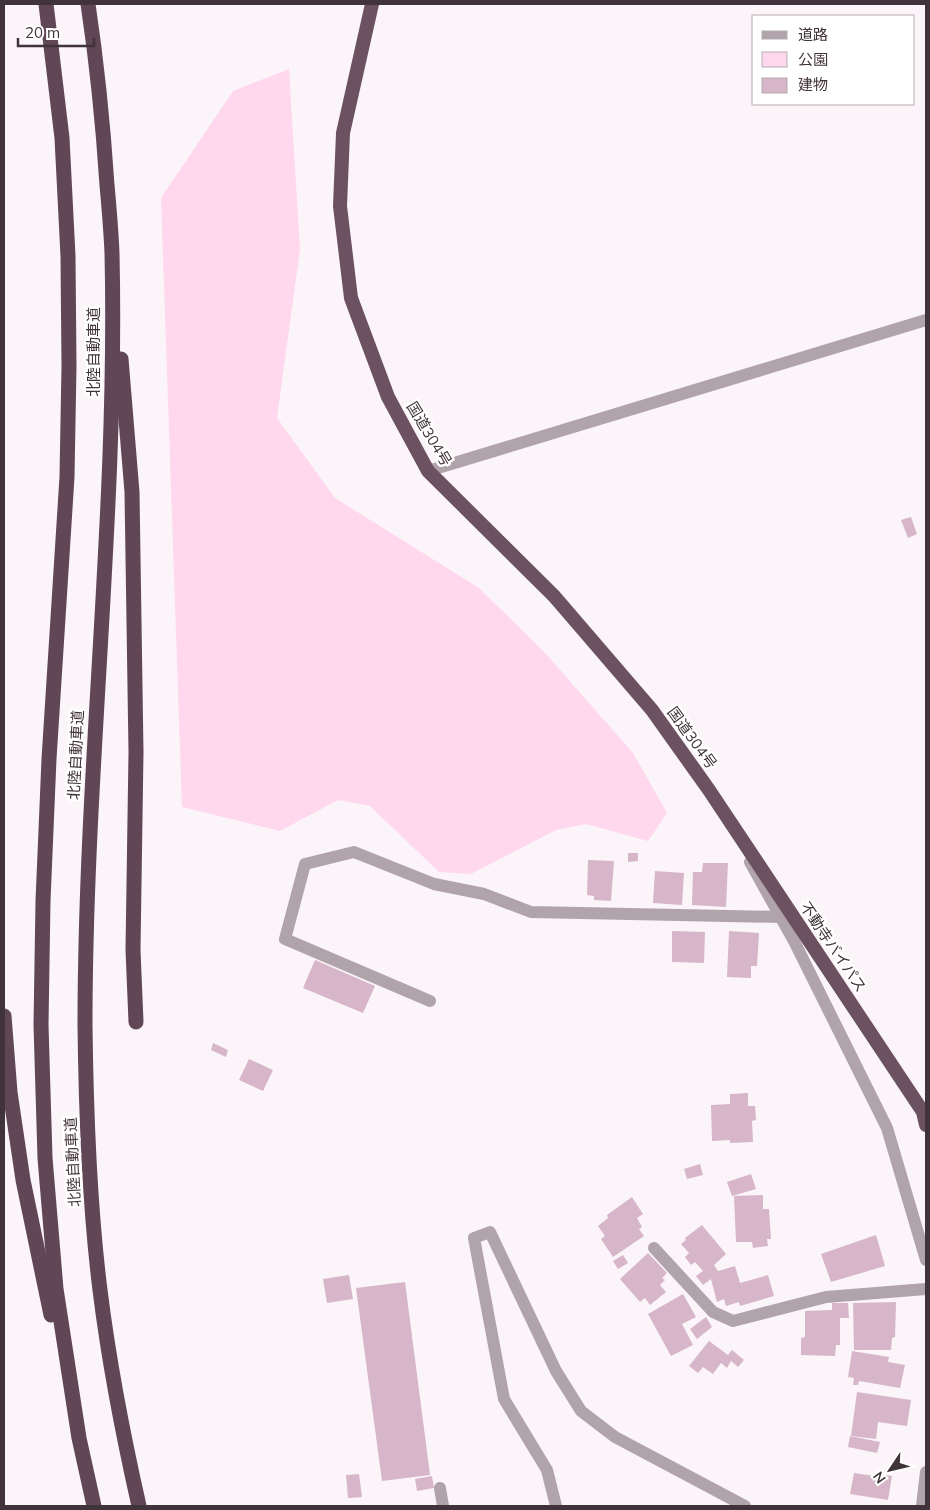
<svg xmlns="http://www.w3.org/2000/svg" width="930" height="1510" viewBox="0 0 930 1510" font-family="Mulish,'Noto Sans JP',sans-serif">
<rect width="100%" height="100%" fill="#fbf4f8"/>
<polygon fill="#ffd8ee" points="289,69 300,249 277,418 335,498 479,588 546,654 633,753 667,813 648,841 586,824 556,830 471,874 439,872 370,806 338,800 280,831 182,807 161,198 233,91"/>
<g fill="#d6b6c8">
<polygon points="911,517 917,534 908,538 901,520"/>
<polygon points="628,853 638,853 638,861 628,862"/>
<polygon points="588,860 614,861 611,901 594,900 594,896 587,895"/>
<polygon points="703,863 728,863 726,907 692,905 693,872 702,872"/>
<polygon points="655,871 684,873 682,905 653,903"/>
<polygon points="672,931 705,932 704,963 672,962"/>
<polygon points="729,931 759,933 757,966 751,966 751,978 727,977"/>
<polygon points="315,960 375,986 363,1013 303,988"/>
<polygon points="213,1043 228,1050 226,1057 211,1050"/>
<polygon points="249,1059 273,1070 263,1091 239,1080"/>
<polygon points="748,1093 748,1106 755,1106 756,1120 752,1121 753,1142 730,1143 730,1140 712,1141 711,1105 730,1104 730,1094"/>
<polygon points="700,1164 703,1175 687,1179 684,1169"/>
<polygon points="751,1174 756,1189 732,1196 727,1182"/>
<polygon points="763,1195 763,1209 769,1209 771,1239 767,1239 768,1246 753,1248 752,1242 736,1242 734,1196"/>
<polygon points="632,1197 643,1214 637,1218 642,1227 639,1229 644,1236 613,1257 601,1239 605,1236 598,1226 608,1218 607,1215"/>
<polygon points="702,1225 726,1254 714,1265 718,1271 735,1266 740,1283 768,1275 774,1296 740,1306 739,1302 726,1306 724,1299 717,1302 711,1279 703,1285 696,1276 703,1271 695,1262 691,1265 685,1257 689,1253 681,1244 686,1240 685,1238"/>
<polygon points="876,1235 885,1266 831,1282 821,1254"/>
<polygon points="648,1253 667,1273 662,1278 665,1280 660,1285 666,1292 650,1305 645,1298 640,1302 620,1279"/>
<polygon points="623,1255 628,1263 618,1269 613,1261"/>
<polygon points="349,1275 353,1299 327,1303 323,1279"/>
<polygon points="405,1282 430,1475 382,1481 356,1288"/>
<polygon points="683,1294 696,1317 682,1324 693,1345 671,1356 648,1314"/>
<polygon points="896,1302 895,1337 892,1338 891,1350 854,1350 853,1303"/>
<polygon points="832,1303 848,1303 849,1318 840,1318 840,1345 836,1345 835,1356 801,1355 801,1338 805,1337 805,1311 832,1310"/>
<polygon points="706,1317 712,1327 697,1339 690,1329"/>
<polygon points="709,1341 728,1355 732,1350 744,1360 738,1367 731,1361 727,1368 721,1363 713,1374 703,1367 698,1373 689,1366"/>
<polygon points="852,1351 889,1357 888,1362 905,1365 900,1388 859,1381 858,1385 853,1385 854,1378 848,1377"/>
<polygon points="857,1392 911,1400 907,1426 878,1422 876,1439 851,1436"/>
<polygon points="850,1436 880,1442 877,1453 848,1447"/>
<polygon points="854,1473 874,1476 874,1473 892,1476 888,1500 850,1494"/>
<polygon points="359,1474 362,1497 348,1498 346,1475"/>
<polygon points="432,1476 434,1488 417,1491 415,1479"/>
</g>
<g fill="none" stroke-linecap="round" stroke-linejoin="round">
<g stroke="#b1a3aa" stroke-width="12">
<polyline points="428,471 926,320"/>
<polyline points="430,1001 285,939 305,864 354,852 434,884 484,894 531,912 781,917"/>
<polyline points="654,1248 713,1312 733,1321 826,1297 926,1289"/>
<polyline points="440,1488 443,1506"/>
<polyline points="556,1506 547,1470 504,1399 474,1238 490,1232 556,1371 581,1411 615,1437 745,1506"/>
</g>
<g stroke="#b1a3aa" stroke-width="12">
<polyline points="750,862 794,941 887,1128 926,1260"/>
<polyline points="922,1506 926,1472"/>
</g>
<polyline stroke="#6c5261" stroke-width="14" points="372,4 343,133 340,206 351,298 388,397 428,471 554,596 652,710 709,790 923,1112 926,1125"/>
<g stroke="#614656" stroke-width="15">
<polyline points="46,4 62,138 68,256 69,366 67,477 49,759 43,901 41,1025 45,1158 56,1289 79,1438 94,1506"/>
<path d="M 88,4 C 97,64 103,124 107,185 C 109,207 111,230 112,253 C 118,511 85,767 85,1025 C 86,1113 89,1202 100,1290 C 109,1363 123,1435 139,1506"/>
<polyline points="121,359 132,492 136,752 133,950 136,1022"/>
<polyline points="4,1016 10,1092 23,1180 51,1315"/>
</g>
</g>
<g text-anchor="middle" stroke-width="5" stroke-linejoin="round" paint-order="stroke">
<g font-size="15" fill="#40333a" stroke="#fff">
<text transform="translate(94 352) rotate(-90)" y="5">北陸自動車道</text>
<text transform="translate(429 434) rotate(59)" y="5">国道304号</text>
<text transform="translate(692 738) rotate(54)" y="5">国道304号</text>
<text transform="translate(76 755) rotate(-87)" y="5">北陸自動車道</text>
<text transform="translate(833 947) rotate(56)" y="5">不動寺バイパス</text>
<text transform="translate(73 1162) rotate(-93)" y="5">北陸自動車道</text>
</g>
</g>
<rect width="930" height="1510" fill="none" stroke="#40333a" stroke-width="10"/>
<rect x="752" y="15" width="162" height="90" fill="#ffffff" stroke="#b3adb0"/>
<rect x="762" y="31" width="25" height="8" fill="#b1a3aa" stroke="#b3adb0"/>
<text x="798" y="40" font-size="15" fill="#40333a">道路</text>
<rect x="762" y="52" width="25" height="15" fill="#ffd8ee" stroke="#b3adb0"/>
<text x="798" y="65" font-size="15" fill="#40333a">公園</text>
<rect x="762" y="78" width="25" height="15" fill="#d6b6c8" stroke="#b3adb0"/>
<text x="798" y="90" font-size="15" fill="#40333a">建物</text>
<g transform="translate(890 1470) rotate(235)" stroke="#ffffff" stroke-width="4" paint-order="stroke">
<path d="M0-4L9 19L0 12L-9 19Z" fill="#40333a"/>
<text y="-8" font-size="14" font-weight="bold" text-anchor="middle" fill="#40333a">N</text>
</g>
<path d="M18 38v8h76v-8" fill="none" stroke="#40333a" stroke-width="2.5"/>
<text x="25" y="38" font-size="15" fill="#40333a" stroke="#ffffff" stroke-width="4" paint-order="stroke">20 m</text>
</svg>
